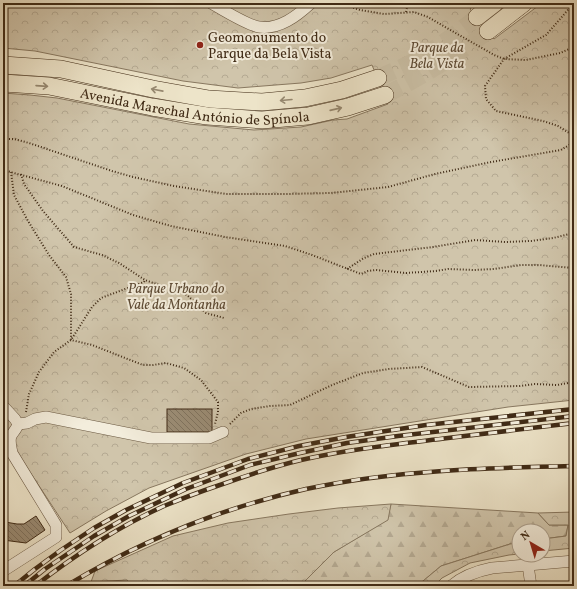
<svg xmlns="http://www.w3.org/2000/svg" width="577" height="589" viewBox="0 0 577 589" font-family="Vollkorn,serif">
<defs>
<pattern id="forest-firs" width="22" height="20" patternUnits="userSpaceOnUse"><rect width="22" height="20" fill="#d0c5ab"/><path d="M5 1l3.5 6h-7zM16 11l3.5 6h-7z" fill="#b4a992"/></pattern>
<pattern id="park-crowns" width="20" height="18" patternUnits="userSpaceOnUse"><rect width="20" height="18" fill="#d0c5ab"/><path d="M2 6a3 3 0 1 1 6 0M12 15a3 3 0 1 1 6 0" fill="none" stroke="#b4a992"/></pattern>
<pattern id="building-back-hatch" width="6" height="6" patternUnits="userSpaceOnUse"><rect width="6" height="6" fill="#9a8b73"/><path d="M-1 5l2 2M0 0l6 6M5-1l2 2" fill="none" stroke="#7f725d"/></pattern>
</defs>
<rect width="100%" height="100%" fill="#ede4c9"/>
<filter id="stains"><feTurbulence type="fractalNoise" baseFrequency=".005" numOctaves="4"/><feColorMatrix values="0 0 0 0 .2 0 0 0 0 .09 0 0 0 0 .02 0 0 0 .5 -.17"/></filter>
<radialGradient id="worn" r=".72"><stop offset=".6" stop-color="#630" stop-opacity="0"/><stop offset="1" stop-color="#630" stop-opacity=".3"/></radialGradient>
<polygon fill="url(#forest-firs)" stroke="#887860" points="391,504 538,513 549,525 568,525 566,536 543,539 543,531 519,531 519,543 510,544 441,566 417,586 300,586 334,552 387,520"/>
<g fill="url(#park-crowns)" stroke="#887860">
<polygon points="3,3 477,3 470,9 494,39 542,3 574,3 574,400 508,407 306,439 246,454 149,488 106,511 70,533 3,431 3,93 30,95 57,98 189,124 254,130 301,127 333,120 347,119 388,104 372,65 331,78 301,83 238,88 183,81 35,51 3,48"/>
<polygon points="391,504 388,520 334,552 300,586 132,586 127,580 91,582 95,571 173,536 228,523 289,514 338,508"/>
<polygon points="574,512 574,548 543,551 543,539 566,536 568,525 549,525 538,513"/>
<polygon points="519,543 519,554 509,555 470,563 442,578 434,586 417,586 441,566 510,544"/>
</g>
<g fill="url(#building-back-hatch)" stroke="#402b16">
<rect x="167" y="409" width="45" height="23"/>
<polygon points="36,516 45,530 26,543 3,540 3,530 5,522 17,524 24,524"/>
<polygon points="518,582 519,586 482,586"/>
</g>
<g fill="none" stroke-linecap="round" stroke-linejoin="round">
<g stroke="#cabfa5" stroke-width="17" stroke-dasharray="17 8" stroke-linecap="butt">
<path d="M 378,78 C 394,71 410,64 425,55 C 443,43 460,31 477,17"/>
<path d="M 385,95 C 423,76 454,57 488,31"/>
</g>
<g stroke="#6b5943" stroke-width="12">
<g id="minor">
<path d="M 211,3 C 223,10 247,25 259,27 C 279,30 297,16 311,3"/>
<polyline points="3,406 15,419 18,424"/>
<polyline points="18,424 27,423 35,419 46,417 151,438 209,438 223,432"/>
<polyline points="528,565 531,586"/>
<path d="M 3,571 L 56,537 L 56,525 L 12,453 C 11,447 9,441 11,436 C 13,432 17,429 18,424"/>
<path d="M 451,586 C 463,576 477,571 492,568 L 574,561"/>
</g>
</g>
<g stroke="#402b16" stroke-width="18">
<g id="highway">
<polyline points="477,17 495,3"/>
<polyline points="488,31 524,3"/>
<polyline points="3,65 61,69 153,89 209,99 262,102 305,98 342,90 378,78"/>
<path id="s1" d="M 3,83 L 49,86 L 152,107 L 207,116 L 262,120 L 308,116 L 348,107 L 385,95"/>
</g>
</g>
<g stroke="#402b16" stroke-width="2" stroke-dasharray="1 2" stroke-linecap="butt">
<polyline points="339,3 360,10 384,14 414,12 428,17 494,55 504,59 526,60 560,53 574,47"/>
<polyline points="574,3 546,35 504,59 485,86 486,99 496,111 543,121 558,126 574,136"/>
<polyline points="406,12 408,3"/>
<polyline points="3,139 14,139 29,143 112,171 133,177 174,186 226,194 285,194 331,193 388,187 435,174 491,162 561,150 574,142"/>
<polyline points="3,170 62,186 133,215 171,226 225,237 285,246 312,255 361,274 368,271 376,270 406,273 436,271 448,269 474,270 494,269 521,265 539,265 574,268"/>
<polyline points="11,172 14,195 28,221 49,255 66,277 71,294 71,340 92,345 143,365 153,365 166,363 184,368 201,380 218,402 218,412 215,424"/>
<polyline points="21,174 24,184 43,211 74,247 102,255 119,263 145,280 187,295 206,313 224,318"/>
<polyline points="347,269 364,258 374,254 433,247 475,240 505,242 531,241 553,238 574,233"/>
<polyline points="26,412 29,394 39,372 54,352 71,340 92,307 101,298 144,282 145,280"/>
<polyline points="230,424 241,413 251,409 270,406 290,405 332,385 363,373 389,369 422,367 469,387 520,386 535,384 557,385 574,382"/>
</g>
<use href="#minor" stroke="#f3eddc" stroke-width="11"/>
<use href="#highway" stroke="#ede4c9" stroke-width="17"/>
<g stroke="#402b16" stroke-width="4.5">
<g id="rail">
<polyline points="14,586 35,569 61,550 94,528 126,510 183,483 248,459 299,446 346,437 426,425 574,409"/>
<polyline points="24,586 45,569 94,536 129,516 186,489 250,465 300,453 347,443 398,436 574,416"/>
<path d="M 35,586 C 75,555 118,527 164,506 C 181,499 199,492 217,486 C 245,476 272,467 301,460 C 349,449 399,444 448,438 C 490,433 532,428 574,423"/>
<path d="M 66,586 C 140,541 222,508 306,489 C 394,470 485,468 574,466"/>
</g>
</g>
<use href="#rail" stroke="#f3eddc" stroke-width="3" stroke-dasharray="9" stroke-linecap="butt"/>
</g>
<defs><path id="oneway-shaft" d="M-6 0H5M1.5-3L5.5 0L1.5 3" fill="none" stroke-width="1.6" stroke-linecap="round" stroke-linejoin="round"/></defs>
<g stroke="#968870">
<use href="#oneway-shaft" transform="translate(42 86) rotate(4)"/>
<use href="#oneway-shaft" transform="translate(157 90) rotate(-169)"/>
<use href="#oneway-shaft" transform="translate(286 100) rotate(175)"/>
<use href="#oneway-shaft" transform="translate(336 109) rotate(-13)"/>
</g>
<circle fill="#8f2418" stroke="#f3eddc" stroke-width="1.5" cx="200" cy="45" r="4"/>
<g text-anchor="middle" stroke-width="4" stroke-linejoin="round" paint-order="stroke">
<g font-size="14" fill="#402b16" stroke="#f3eddc" text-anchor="start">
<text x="208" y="42">Geomonumento do<tspan x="208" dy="16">Parque da Bela Vista</tspan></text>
</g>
<g font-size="14" font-style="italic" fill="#5d4a34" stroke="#f3eddc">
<text x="437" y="52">Parque da<tspan x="437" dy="16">Bela Vista</tspan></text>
<text x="176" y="293">Parque Urbano do<tspan x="176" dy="16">Vale da Montanha</tspan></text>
</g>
<g font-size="14" fill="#402b16" stroke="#f3eddc">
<text dy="5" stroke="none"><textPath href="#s1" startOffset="194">Avenida Marechal António de Spínola</textPath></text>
</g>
</g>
<rect width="577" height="589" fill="none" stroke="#ede4c9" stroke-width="16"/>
<rect x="4" y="4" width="569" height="581" fill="none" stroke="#402b16" stroke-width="2"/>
<rect x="8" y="8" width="561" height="573" fill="none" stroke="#402b16"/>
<g transform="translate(531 543) rotate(322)"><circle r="19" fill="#f3eddc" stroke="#ab9f8d"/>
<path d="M0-3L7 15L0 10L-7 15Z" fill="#8f2418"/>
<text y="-6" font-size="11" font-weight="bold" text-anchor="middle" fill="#402b16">N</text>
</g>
<rect width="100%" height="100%" filter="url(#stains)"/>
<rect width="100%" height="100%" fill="url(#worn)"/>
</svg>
